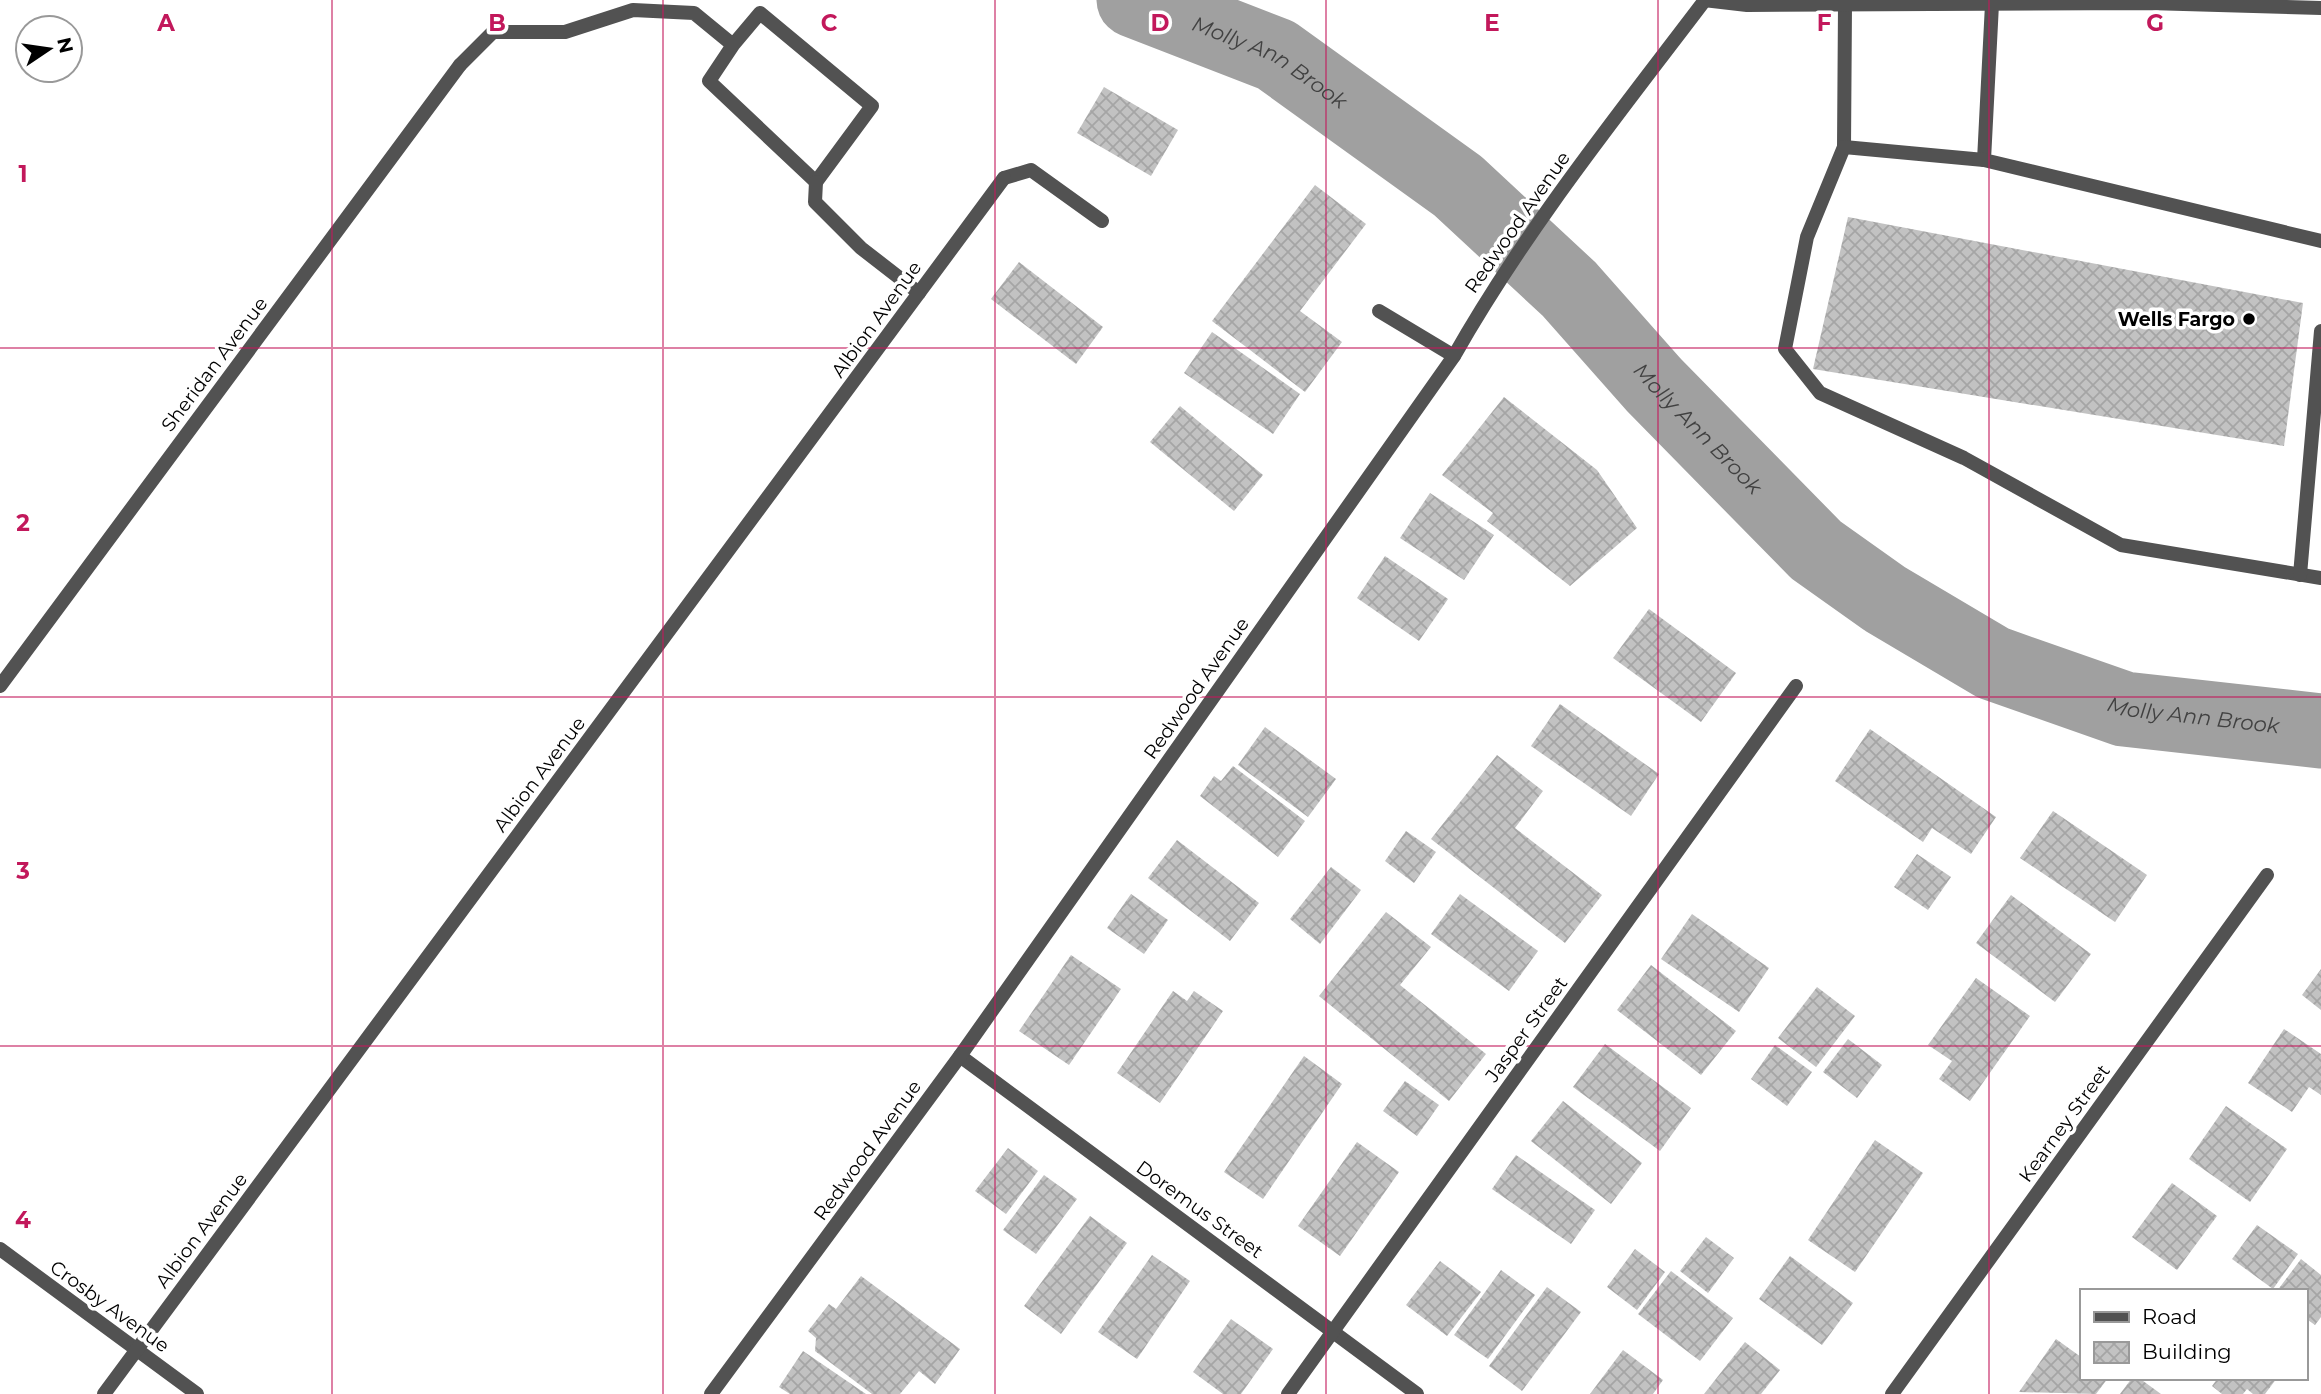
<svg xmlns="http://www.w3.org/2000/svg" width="2321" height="1394" viewBox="0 0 2321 1394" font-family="Montserrat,sans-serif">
<defs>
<pattern id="building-cross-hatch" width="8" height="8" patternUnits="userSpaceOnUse" patternTransform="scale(1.75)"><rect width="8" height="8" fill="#c2c2c2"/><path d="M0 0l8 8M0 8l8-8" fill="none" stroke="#a5a5a5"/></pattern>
</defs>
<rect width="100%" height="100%" fill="#fff"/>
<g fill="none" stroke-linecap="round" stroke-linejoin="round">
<path stroke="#a0a0a0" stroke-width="75" id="s1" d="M 1134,0 L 1276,55 L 1458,186 L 1569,289 L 1654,385 L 1816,550 L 1885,599 L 1993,663 L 2124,709 L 2321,731"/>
</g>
<g fill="url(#building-cross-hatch)">
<polygon points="1104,87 1178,130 1151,176 1077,133"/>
<polygon points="1315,185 1366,224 1300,311 1342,342 1305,392 1212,321"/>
<polygon points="1848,217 2303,303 2284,446 1813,369"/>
<polygon points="1019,262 1103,327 1076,364 991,299"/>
<polygon points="1212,332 1300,394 1273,434 1184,373"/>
<polygon points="1504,397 1597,470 1637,528 1570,586 1487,521 1493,513 1442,475"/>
<polygon points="1180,406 1263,475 1234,511 1150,442"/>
<polygon points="1430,493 1494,535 1464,580 1400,538"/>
<polygon points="1385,556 1448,599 1419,641 1357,598"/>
<polygon points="1649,609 1736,673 1701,722 1613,658"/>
<polygon points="1560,704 1659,774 1631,816 1531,746"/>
<polygon points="1265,727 1336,779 1308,817 1238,765"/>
<polygon points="1870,729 1996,817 1971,854 1932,828 1923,842 1835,781"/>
<polygon points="1497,755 1543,791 1515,828 1602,895 1565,943 1431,839"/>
<polygon points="1233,766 1305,821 1278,857 1200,796 1214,776 1221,781"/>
<polygon points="2053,811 2147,875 2115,922 2020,858"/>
<polygon points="1406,831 1436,852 1414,883 1385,861"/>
<polygon points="1177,840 1259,903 1230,941 1148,878"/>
<polygon points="1917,854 1951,877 1928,910 1894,887"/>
<polygon points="1331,867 1361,890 1320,944 1290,919"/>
<polygon points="1131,894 1168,920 1144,954 1107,928"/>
<polygon points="1460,894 1538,951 1509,991 1431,934"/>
<polygon points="2011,895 2091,954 2055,1002 1976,943"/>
<polygon points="1386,912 1431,947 1400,985 1486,1054 1449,1101 1319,996"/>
<polygon points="1692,914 1769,968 1739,1012 1661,959"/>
<polygon points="1071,955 1121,989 1069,1065 1019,1031"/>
<polygon points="1651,965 1736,1031 1701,1075 1617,1010"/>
<polygon points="2321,969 2321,1010 2302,995"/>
<polygon points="1976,978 2030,1016 1970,1101 1939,1079 1952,1061 1928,1045"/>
<polygon points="1817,987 1855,1016 1816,1067 1778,1038"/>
<polygon points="1173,991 1187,1001 1194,991 1223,1011 1160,1103 1117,1073"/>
<polygon points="2284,1029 2321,1054 2321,1095 2309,1087 2292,1112 2248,1083"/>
<polygon points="1848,1039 1882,1065 1857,1098 1823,1072"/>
<polygon points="1605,1044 1691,1108 1660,1151 1573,1087"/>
<polygon points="1775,1045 1812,1072 1787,1106 1751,1079"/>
<polygon points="1304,1056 1342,1084 1263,1199 1224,1172"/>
<polygon points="1405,1081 1439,1105 1417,1136 1383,1111"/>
<polygon points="1563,1101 1642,1163 1611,1204 1531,1141"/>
<polygon points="2226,1106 2287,1149 2250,1202 2189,1159"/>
<polygon points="1875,1140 1923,1173 1855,1272 1808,1240"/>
<polygon points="1357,1142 1399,1172 1340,1256 1298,1226"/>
<polygon points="1008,1148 1038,1171 1006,1214 975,1191"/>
<polygon points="1516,1155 1595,1210 1571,1244 1492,1189"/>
<polygon points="1044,1175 1077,1199 1036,1254 1003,1230"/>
<polygon points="2172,1183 2217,1216 2177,1270 2132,1237"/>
<polygon points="1090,1216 1127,1243 1061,1334 1024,1306"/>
<polygon points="2257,1225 2298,1254 2273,1289 2232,1259"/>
<polygon points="1706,1237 1734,1258 1708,1293 1680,1271"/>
<polygon points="1635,1249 1665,1272 1637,1310 1607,1287"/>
<polygon points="1152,1255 1190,1281 1137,1359 1098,1332"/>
<polygon points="1790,1256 1853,1303 1822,1345 1759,1299"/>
<polygon points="2301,1259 2321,1275 2321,1317 2315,1325 2305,1318 2305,1291 2277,1291"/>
<polygon points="1440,1261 1481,1292 1447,1336 1406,1305"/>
<polygon points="1501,1270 1535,1295 1488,1359 1454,1335"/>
<polygon points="1671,1271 1733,1318 1700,1361 1638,1314"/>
<polygon points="861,1276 960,1349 935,1384 919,1371 900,1394 872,1394 815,1351 816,1338 808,1331 829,1304 836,1309"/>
<polygon points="1547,1287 1581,1312 1522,1391 1489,1366"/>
<polygon points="1231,1319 1273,1349 1241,1394 1223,1394 1193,1372"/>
<polygon points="2056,1339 2081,1357 2081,1378 2108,1378 2096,1394 2019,1392"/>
<polygon points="1745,1342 1780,1370 1761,1394 1704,1394"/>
<polygon points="1623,1350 1663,1380 1653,1394 1590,1394"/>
<polygon points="803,1351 866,1394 790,1394 779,1387"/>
<polygon points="2132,1378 2139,1378 2161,1394 2120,1394"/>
<polygon points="2218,1378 2277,1378 2265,1394 2253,1394 2247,1389 2243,1394 2222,1394 2212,1386"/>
</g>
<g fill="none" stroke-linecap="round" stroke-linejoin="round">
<g stroke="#525252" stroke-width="14">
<polyline points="1992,4 1984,160 2321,241"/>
<polyline points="1845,5 1844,147 1807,237 1785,349 1820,393 1964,458 2121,545 2321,578"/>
<polyline points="460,65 493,32 565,32 633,10 694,13 733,45 760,13 872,106 816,182 709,81 733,45"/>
<polyline points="1844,147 1984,160"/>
<polyline points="1004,178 1031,170 1102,221"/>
<polyline points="816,182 815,202 861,248 919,293"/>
<polyline points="1379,311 1454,356"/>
<polyline points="2300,575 2321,331"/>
</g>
<g stroke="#525252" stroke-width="14">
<polyline points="1704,0 1747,5 2149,3 2321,8"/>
<polyline points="0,686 460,65"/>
<polyline points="960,1056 1417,1394"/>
<polyline points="0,1249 197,1394"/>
<polyline points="104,1394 1004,178"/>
<path d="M 711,1394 L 960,1056 L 1454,356 C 1526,229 1617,116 1705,0"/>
<polyline points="1288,1394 1796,686"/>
<polyline points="1892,1394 2267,875"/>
</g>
</g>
<path fill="none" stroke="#c2185b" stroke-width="2" stroke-opacity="0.55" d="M 332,0 L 332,1394M 663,0 L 663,1394M 995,0 L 995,1394M 1326,0 L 1326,1394M 1658,0 L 1658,1394M 1989,0 L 1989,1394M 0,348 L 2321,348M 0,697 L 2321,697M 0,1046 L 2321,1046"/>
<circle fill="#000" stroke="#fff" stroke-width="2.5" cx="2249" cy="319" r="7"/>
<g text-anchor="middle" stroke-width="7" stroke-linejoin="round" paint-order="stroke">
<g font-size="19" fill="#000" stroke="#fff">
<text transform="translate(1517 222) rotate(-55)" y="7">Redwood Avenue</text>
<text transform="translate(876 319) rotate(-54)" y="7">Albion Avenue</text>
<text transform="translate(214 364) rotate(-53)" y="7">Sheridan Avenue</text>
<text transform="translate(1196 688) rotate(-55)" y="7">Redwood Avenue</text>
<text transform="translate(539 774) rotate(-53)" y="7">Albion Avenue</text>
<text transform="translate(1526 1029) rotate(-54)" y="7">Jasper Street</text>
<text transform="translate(2064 1123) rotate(-54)" y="7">Kearney Street</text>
<text transform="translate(867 1150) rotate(-54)" y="7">Redwood Avenue</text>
<text transform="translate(1200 1209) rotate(36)" y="7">Doremus Street</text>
<text transform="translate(201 1230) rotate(-53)" y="7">Albion Avenue</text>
<text transform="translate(110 1306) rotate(36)" y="7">Crosby Avenue</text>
</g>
<g font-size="19" font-weight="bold" fill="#000" stroke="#fff" text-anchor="end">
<text x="2235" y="326">Wells Fargo</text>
</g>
<g font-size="21" font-style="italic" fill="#414141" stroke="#fff">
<text dy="7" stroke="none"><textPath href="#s1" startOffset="150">Molly Ann Brook</textPath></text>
<text dy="7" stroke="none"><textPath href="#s1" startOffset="718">Molly Ann Brook</textPath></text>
<text dy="7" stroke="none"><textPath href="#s1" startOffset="1306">Molly Ann Brook</textPath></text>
</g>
</g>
<g font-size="23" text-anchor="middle" font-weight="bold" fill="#c2185b" stroke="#fff" stroke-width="7" stroke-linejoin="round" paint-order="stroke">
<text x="166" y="31">A</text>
<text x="497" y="31">B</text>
<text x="829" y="31">C</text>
<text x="1160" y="31">D</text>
<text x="1492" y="31">E</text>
<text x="1824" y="31">F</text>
<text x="2155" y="31">G</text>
<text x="23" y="182">1</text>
<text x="23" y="531">2</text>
<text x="23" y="879">3</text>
<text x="23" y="1228">4</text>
</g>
<rect x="2080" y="1289" width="228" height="91" fill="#ffffff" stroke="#999999" stroke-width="2"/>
<rect x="2094" y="1312" width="35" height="10" fill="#525252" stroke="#999999" stroke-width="2"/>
<text x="2142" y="1324" font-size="21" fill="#000000">Road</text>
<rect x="2094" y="1342" width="35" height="21" fill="url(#building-cross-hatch)" stroke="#999999" stroke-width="2"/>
<text x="2142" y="1359" font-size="21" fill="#000000">Building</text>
<g transform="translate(49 49) rotate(77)"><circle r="33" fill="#ffffff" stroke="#999999" stroke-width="2"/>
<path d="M0-5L12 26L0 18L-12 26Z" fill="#000000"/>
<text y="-10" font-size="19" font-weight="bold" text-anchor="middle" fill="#000000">N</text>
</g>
</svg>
